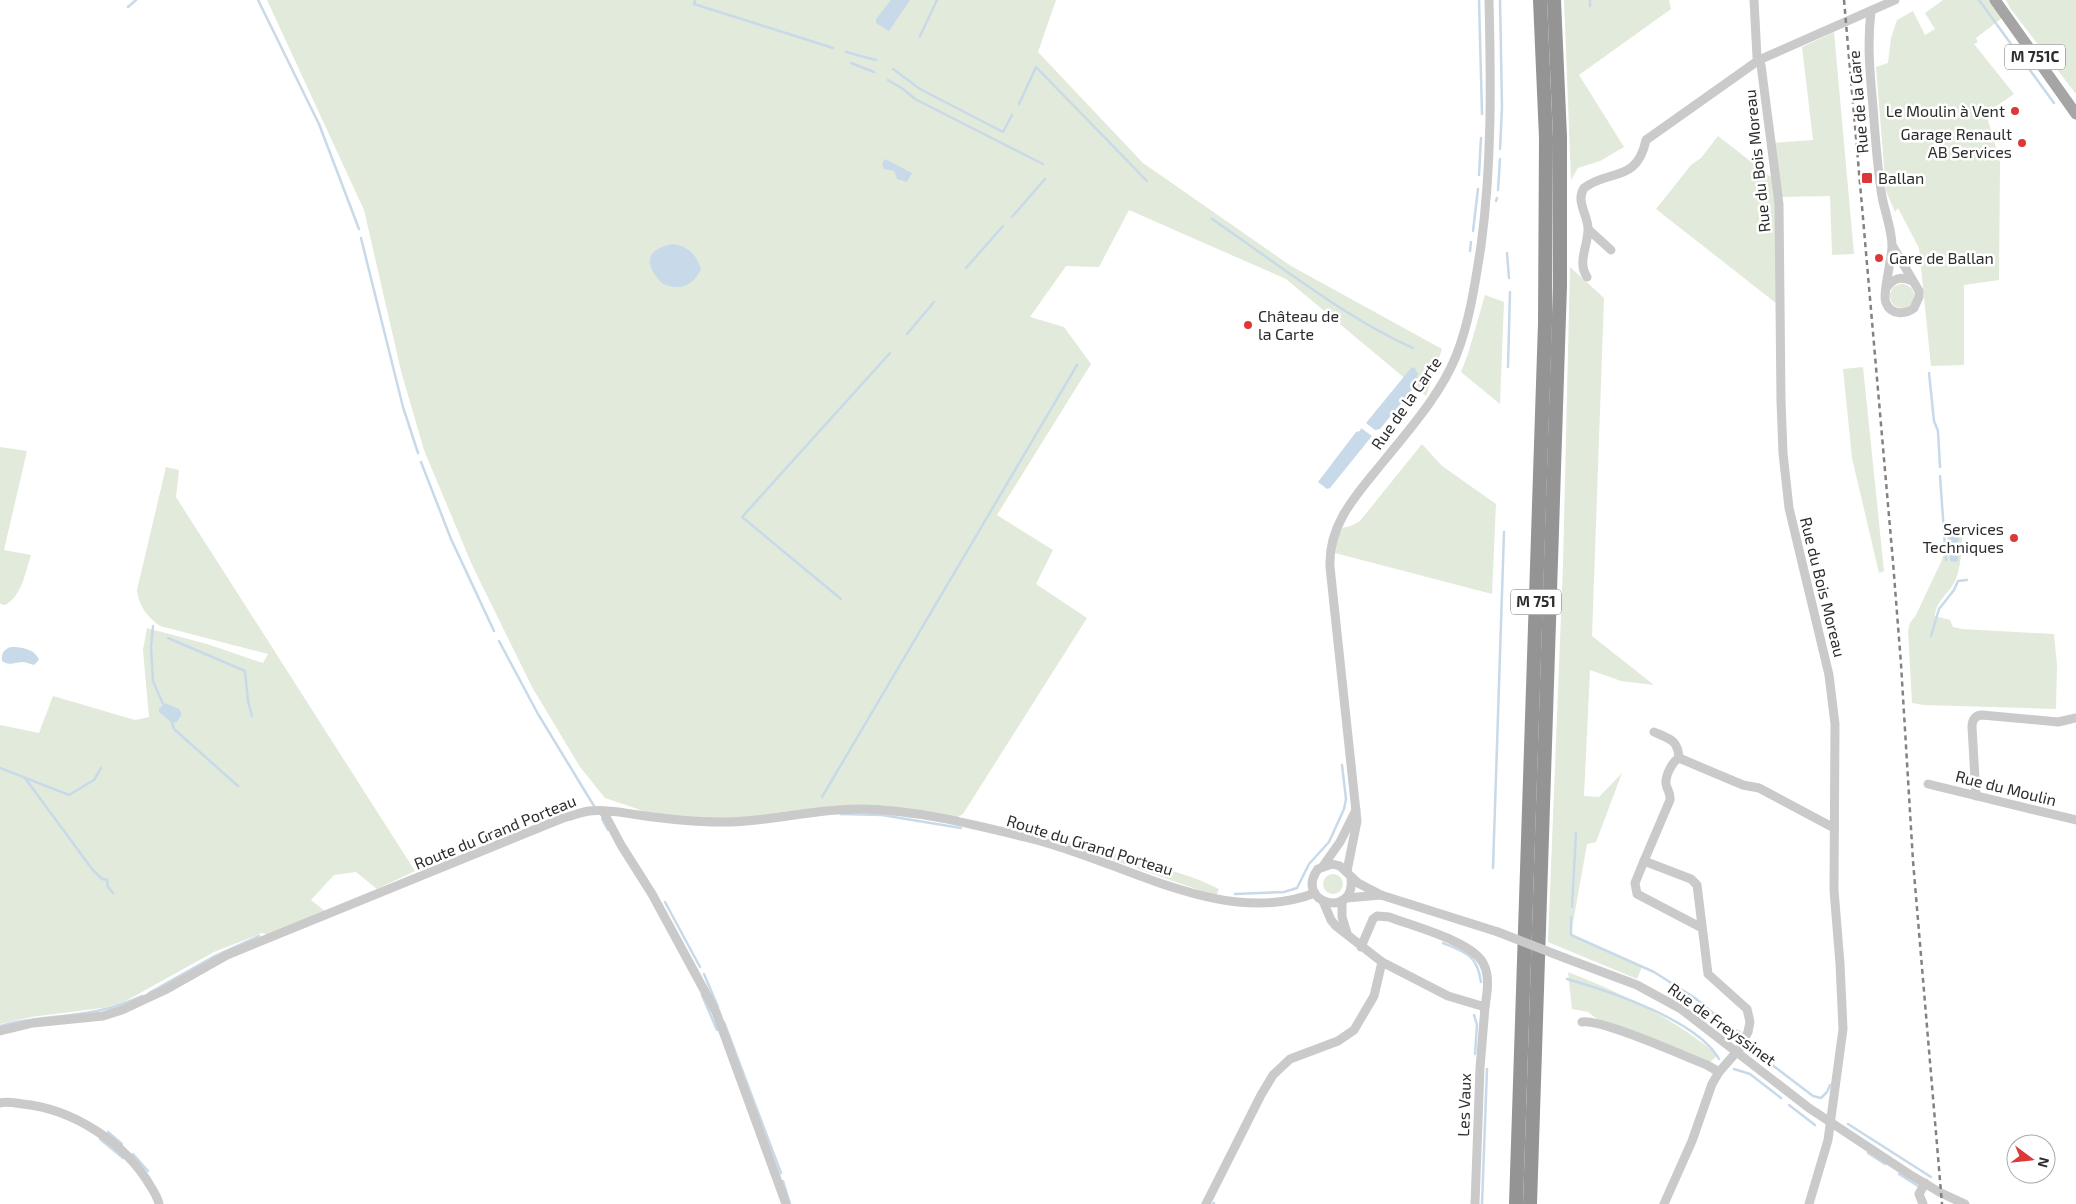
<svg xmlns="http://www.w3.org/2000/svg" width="2076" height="1204" viewBox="0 0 2076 1204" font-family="'Exo 2',sans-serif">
<rect width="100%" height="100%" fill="#fff"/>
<g fill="#e2eadb">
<polygon points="267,0 1056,0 1038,52 1143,163 1291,266 1442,349 1426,396 1286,279 1129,210 1099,267 1066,266 1030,317 1064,327 1091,364 997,515 1053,550 1036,584 1087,618 963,814 951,821 862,809 765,820 667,819 605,798 580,767 532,687 472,565 424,450 401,371 364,210"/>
<polygon points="1564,0 1669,0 1671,9 1579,75 1624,147 1600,161 1578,168 1571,180"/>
<polygon points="1943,0 1995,0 2006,15 1976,38 1978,42 1974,44 2014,94 1986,113 2000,162 1999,280 1964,285 1964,365 1931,366 1919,248 1898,208 1895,212 1886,191 1876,67 1888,63 1891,38 1897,20 1913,11 1925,35 1935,29 1925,13"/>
<polygon points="2006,0 2076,0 2076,94 2010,8"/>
<polygon points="1834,32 1854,254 1832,255 1830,196 1779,197 1781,307 1656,209 1691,165 1701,158 1718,136 1776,181 1771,143 1813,140 1802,47"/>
<polygon points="1570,267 1604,298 1592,636 1654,685 1621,681 1590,670 1584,796 1599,797 1622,773 1596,842 1587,844 1571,934 1642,967 1637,979 1548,942 1563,565"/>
<circle cx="1902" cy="296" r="12"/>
<polygon points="1485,295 1504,302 1500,404 1461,372 1468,354"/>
<polygon points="1863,367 1884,571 1879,573 1852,458 1843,369"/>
<polygon points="1422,444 1442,466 1496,504 1492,594 1335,553 1336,540 1342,528 1351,526 1360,521"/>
<path d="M 0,447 L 27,451 L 4,550 L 31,555 C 25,573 22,596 5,605 L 0,604 Z"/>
<path d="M 166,467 L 179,470 L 176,497 L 415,871 L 377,889 L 356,872 L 334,875 L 311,900 L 330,915 L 271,936 L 262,933 L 214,952 L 122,1003 L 102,1008 L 31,1017 L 0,1024 L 0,725 L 39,733 L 53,696 L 135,720 L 149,717 L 143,650 L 147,628 L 207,644 L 263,663 L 268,654 L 160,626 C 147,617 139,606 137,590 Z"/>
<path d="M 1949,524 L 1963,526 C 1962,542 1962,560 1957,576 C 1953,591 1935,600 1935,616 L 1950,620 L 1953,627 L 1962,629 L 2054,634 L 2057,665 L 2056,709 L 1923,705 L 1912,703 L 1908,631 L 1910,623 L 1916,615 L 1941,562 L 1946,547 Z"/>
<path d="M 1032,832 C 1069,839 1104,850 1139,861 C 1166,869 1194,876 1219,889 L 1216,896 Z"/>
<circle cx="1333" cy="884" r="10"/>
<path d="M 1568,972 C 1624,994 1671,1017 1718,1055 L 1707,1065 L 1606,1026 L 1588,1012 L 1572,1009 Z"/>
</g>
<g fill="#c8dae9">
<polygon points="891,0 910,0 889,31 876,23 876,19"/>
<polygon points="885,159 912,173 907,182 897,179 894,171 884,169 882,164"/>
<path d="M 672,244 C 688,246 696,254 701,269 C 693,286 680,291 663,284 C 644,265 644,250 672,244 Z"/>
<polygon points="1414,367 1418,374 1412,390 1380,429 1375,430 1366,423 1411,368"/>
<polygon points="1361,428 1372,436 1330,488 1327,489 1318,482 1356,432 1360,431"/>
<polygon points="1955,527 1959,530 1958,561 1955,562 1950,561 1947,530"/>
<path d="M 11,647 C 22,647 35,649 39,660 L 34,665 C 30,664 26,662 22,662 C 13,663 10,666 2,661 C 1,653 4,649 11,647 Z"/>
<polygon points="165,703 179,709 182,714 177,722 172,723 159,712 159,709"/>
</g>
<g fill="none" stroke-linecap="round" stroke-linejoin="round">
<g stroke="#c8dae9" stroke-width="2.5">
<polyline points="258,0 319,124 359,229"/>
<polyline points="695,0 694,4 833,48"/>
<polyline points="1479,0 1482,114"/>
<polyline points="1500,0 1502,107 1500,149"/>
<polyline points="1590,0 1590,6"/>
<polyline points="1979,0 2054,103"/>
<polyline points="128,7 136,0"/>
<polyline points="920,36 937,0"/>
<polyline points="846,52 876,60"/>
<polyline points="851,63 874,72"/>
<polyline points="893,69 920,89 1003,132 1012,115"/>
<polyline points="888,80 903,89 915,99 1043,164"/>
<polyline points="1019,104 1036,67 1147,181"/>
<polyline points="1479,175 1481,138"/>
<polyline points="1498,190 1500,159"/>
<polyline points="1496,201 1497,198"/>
<polyline points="1012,217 1045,179"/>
<path d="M 1212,219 C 1275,262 1344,317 1413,348"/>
<polyline points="1473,231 1478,189"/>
<polyline points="361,238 403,407 418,453"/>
<polyline points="1470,251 1471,242"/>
<polyline points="1507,253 1509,278"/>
<polyline points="966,268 1003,226"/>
<polyline points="907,334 934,302"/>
<polyline points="1508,367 1510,292"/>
<polyline points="1929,373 1934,421 1938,431 1940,467"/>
<polyline points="421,462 451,539 494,631"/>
<polyline points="1940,476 1946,560"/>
<polyline points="841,599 742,517 890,353"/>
<polyline points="153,626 151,648 153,681 163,704"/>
<polyline points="1931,636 1939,609 1954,590 1958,581 1967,580"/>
<polyline points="168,638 245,671 248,701 252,716"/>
<polyline points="499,641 538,714 594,806"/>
<polyline points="172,723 174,729 238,786"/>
<polyline points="0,768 69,795 94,780 101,768"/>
<polyline points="25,778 92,869 102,879 107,880 108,887 113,893"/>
<polyline points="822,797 1077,365"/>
<polyline points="841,814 882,815 961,828"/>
<polyline points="602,819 608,830"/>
<polyline points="1493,868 1504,532"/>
<polyline points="1235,894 1284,892 1297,888 1309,864 1329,842 1344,809 1346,799 1342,765"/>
<polyline points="665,902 700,967"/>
<polyline points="1572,907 1576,833"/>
<polyline points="1571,917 1571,935 1654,972 1695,998 1732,1029 1740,1032"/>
<path d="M 1443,943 C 1467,953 1477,955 1481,982"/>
<polyline points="704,974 718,1007"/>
<path d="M 1567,979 C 1609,991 1697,1020 1719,1059"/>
<polyline points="149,993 213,957 259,936"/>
<polyline points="702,995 717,1030"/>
<polyline points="1474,1015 1477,1025 1475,1054"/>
<polyline points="724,1022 781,1173"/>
<path d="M 0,1026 C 33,1016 68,1018 101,1010 C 115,1007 129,1002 142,996"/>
<polyline points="1753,1044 1759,1055 1813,1096 1821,1098 1827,1092 1830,1085"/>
<polyline points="1734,1069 1750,1074 1781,1098"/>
<polyline points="1789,1105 1815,1125"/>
<polyline points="1848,1124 1931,1177"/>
<polyline points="108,1132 122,1144"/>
<polyline points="100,1139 123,1158"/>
<polyline points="1868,1153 1885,1164"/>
<polyline points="133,1154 148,1171"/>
<polyline points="1899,1174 1918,1186"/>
<polyline points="783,1181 790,1204"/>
<polyline points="1213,1204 1214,1203"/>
<polyline points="1482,1204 1487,1069"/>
</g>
<g stroke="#cacaca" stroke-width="9">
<polyline points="1754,0 1757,57 1761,65 1779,204 1781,401 1783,453 1789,508 1829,675 1835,724 1834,890 1840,964 1843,1029 1828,1140 1809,1204"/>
<path d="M 1871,11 C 1867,44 1870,74 1873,107 C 1875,134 1877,163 1881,190 C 1883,209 1892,227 1892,246 C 1892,259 1882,295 1886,303 C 1891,315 1905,315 1914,308 L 1919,297 L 1919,291 L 1892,245"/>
<polyline points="1589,230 1611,250"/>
<path d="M 1587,277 C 1577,262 1588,246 1588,230 C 1589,216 1575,202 1584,188 C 1609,169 1637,183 1646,140 L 1759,60 L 1895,0"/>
<path d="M 1887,287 C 1894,278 1901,276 1912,281"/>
<path d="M 1654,732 C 1670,739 1678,740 1679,758"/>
<polyline points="1928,784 2076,820"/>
<path d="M 1976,796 L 1972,727 C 1972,720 1975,715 1982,715 L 2058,722 L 2076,718"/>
<polyline points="603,811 621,845 652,894 716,1012 786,1204"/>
<path d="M 1644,861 L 1670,800 C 1671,793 1667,790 1666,784 C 1665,776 1672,762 1679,758 L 1743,785 L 1759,788 L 1834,828"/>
<polyline points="1323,866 1340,842 1356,810"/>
<path d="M 1347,871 L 1357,821 L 1330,567 C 1328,524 1357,494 1383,462 C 1408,431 1441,394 1456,356 C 1470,321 1475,283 1481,246 C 1492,164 1491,83 1489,0"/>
<path d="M 1351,878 C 1356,920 1293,903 1318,869 L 1332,864 L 1340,866 L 1358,883 L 1381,895 L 1498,932"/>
<polyline points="1346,898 1381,895"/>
<path d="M 1323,901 L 1331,920 L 1336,926 L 1382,962 L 1448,996 L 1485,1007 C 1487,993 1490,978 1484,965 C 1475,942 1412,926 1389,917 L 1377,916 L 1373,919 L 1361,947"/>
<polyline points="1342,901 1342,917 1347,933"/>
<polyline points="1565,958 1637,985 1681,1009 1809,1108 1909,1174 1941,1193 1965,1204"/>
<path d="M 1582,1022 C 1602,1019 1684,1056 1707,1065 L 1719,1072"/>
<path d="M 0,1031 L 33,1023 L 103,1016 L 122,1010 L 165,990 L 227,955 L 563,818 C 572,816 581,812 589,811 C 606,809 623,813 639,815 C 666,819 693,822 720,822 C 768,823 814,808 862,809 C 918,810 975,825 1029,838 C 1120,859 1222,929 1315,893"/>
<path d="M 0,1103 C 7,1101 15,1103 23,1104 C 73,1109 126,1143 151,1187 C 154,1192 158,1198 159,1204"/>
<polyline points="1206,1204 1261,1095 1273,1075 1290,1059 1338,1041 1354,1030 1374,996 1382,962"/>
<polyline points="1475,1204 1480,1068 1485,1007"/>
<polyline points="1664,1204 1692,1141 1712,1084 1719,1072 1740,1048 1748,1032 1750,1022 1747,1009 1708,974 1697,885 1691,879 1644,861 1635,883 1637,894 1702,928"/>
<polyline points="1923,1204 1919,1194 1925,1183"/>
</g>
<polyline stroke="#a5a5a5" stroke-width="11" points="1995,0 2076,114"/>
<g stroke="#949494" stroke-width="14">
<polyline points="1516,1204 1545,323 1546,138 1540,0"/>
<polyline points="1530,1204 1560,285 1560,137 1554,0"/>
</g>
<polyline stroke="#828282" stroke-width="2.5" stroke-dasharray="5 4" stroke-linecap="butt" points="1844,0 1893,562 1901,664 1913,861 1942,1204"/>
<polyline stroke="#cacaca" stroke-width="9" points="1498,932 1565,958"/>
</g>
<g fill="#dc3739" stroke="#fff" stroke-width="2">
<circle cx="2015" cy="111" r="5"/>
<circle cx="2022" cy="143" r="5"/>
<rect x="1861" y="172" width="12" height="12" rx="2.5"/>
<circle cx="1879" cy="258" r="5"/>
<circle cx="1248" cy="325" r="5"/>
<circle cx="2014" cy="538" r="5"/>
</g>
<g text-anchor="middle" stroke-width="5" stroke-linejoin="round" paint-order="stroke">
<g fill="#fff" stroke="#6c6c6c" stroke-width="1">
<rect x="2005" y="44.5" width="60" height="25" rx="4"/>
<rect x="1511" y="589.5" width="50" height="25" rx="4"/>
</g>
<g font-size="15" font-weight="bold" fill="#2d2d2d">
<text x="2035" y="62">M 751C</text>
<text x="1536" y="607">M 751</text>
</g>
<g font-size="16" fill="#2d2d2d" stroke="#fff">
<text transform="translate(1858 102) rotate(-95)" y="6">Rue de la Gare</text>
<text transform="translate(1757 161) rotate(-96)" y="6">Rue du Bois Moreau</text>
<text transform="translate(1406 403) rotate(-55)" y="6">Rue de la Carte</text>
<text transform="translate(1823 587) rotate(76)" y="6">Rue du Bois Moreau</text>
<text transform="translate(2006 788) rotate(14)" y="6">Rue du Moulin</text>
<text transform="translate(495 832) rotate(-22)" y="6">Route du Grand Porteau</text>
<text transform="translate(1090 845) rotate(17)" y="6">Route du Grand Porteau</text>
<text transform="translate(1722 1024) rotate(36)" y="6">Rue de Freyssinet</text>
<text transform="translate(1464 1105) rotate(-88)" y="6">Les Vaux</text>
</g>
<g font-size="16" fill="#2d2d2d" stroke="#fff" text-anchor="end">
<text x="2005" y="117">Le Moulin à Vent</text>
<text x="2012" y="140">Garage Renault<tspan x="2012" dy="18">AB Services</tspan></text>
<text x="1878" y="184" text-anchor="start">Ballan</text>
<text x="1889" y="264" text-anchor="start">Gare de Ballan</text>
<text x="1258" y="322" text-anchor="start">Château de<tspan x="1258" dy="18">la Carte</tspan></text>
<text x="2004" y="535">Services<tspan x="2004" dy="18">Techniques</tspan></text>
</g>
</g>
<g transform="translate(2031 1159) rotate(105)"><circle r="24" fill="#ffffff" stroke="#ababab"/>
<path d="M0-4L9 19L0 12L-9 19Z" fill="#dc3739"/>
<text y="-8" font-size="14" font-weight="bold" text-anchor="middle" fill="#2d2d2d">N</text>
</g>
</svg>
